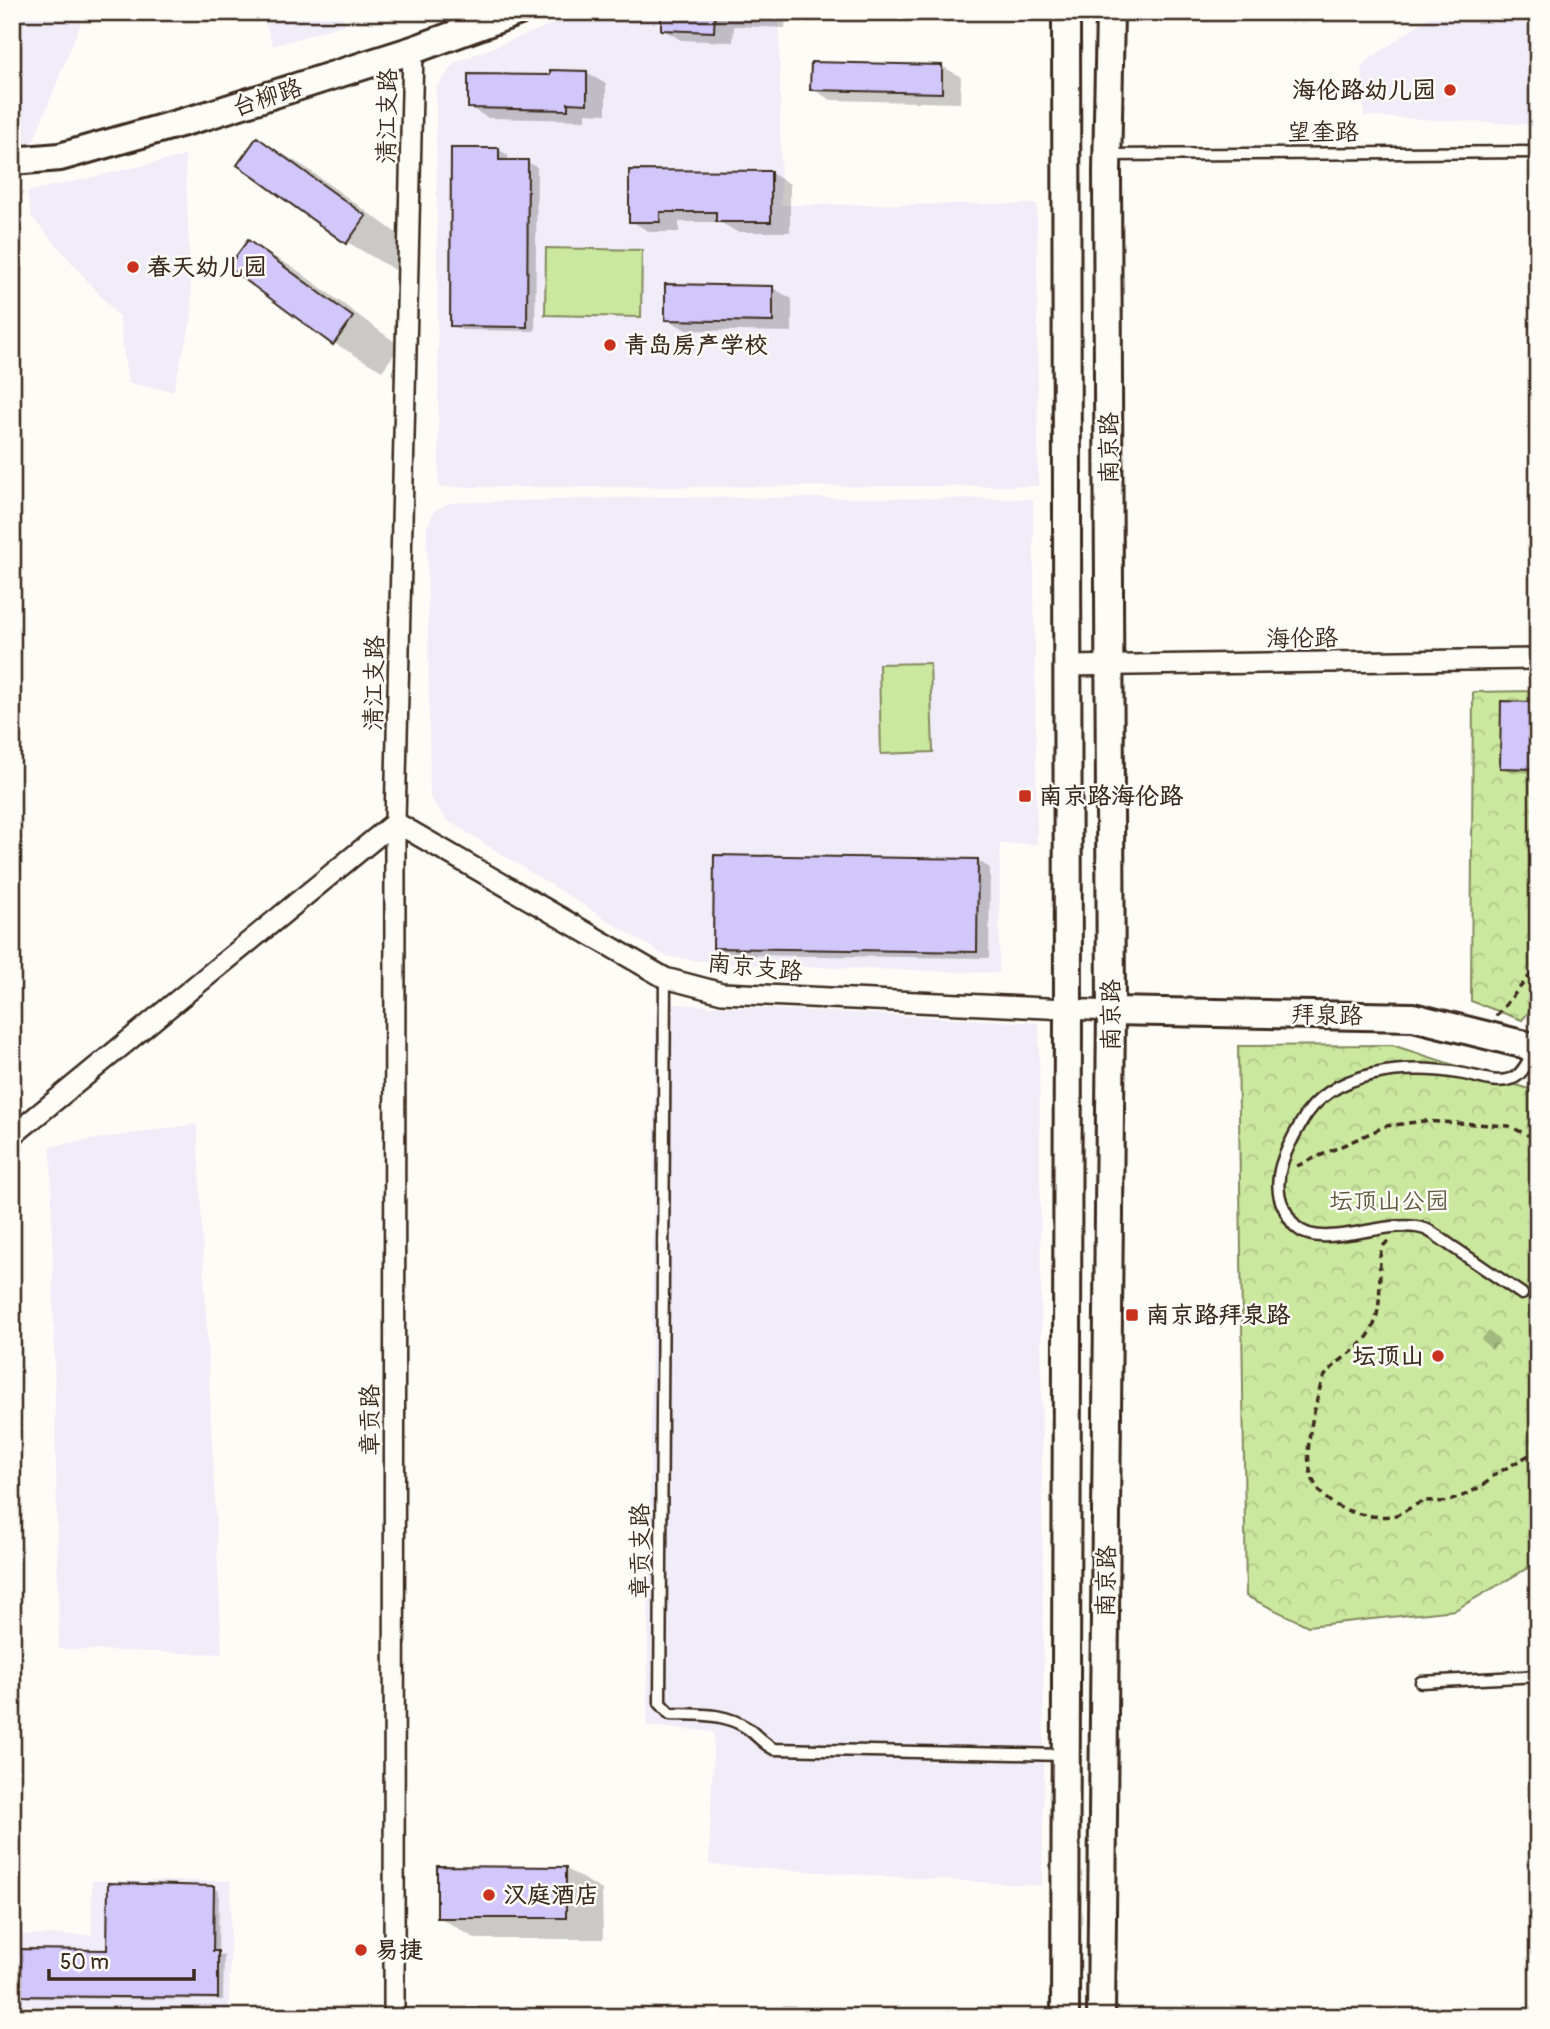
<svg xmlns="http://www.w3.org/2000/svg" width="1550" height="2029" viewBox="0 0 1550 2029" font-family="Pangolin,'LXGW WenKai TC',sans-serif">
<defs>
<pattern id="park-crowns" width="20" height="18" patternUnits="userSpaceOnUse" patternTransform="scale(1.75)"><rect width="20" height="18" fill="#cbe89f"/><path d="M2 6a3 3 0 1 1 6 0M12 15a3 3 0 1 1 6 0" fill="none" stroke="#afc788"/></pattern>
</defs>
<rect width="100%" height="100%" fill="#fdfcf7"/>
<filter id="ink" filterUnits="userSpaceOnUse"><feTurbulence type="fractalNoise" baseFrequency=".0143" numOctaves="2"/><feDisplacementMap in="SourceGraphic" scale="14" xChannelSelector="R" yChannelSelector="G"/><feConvolveMatrix kernelMatrix="1 2 1 2 8 2 1 2 1" color-interpolation-filters="sRGB"/></filter>
<g filter="url(#ink)">
<g fill="#f0ecf8">
<polygon points="12,12 85,12 31,147 12,140"/>
<polygon points="262,12 340,12 345,24 273,46"/>
<polygon points="583,12 779,12 781,205 1037,204 1038,486 439,487 436,88 456,62"/>
<polygon points="1436,12 1515,12 1538,38 1538,125 1364,116 1362,65"/>
<polygon points="185,156 192,317 173,391 128,383 119,317 32,217 27,192"/>
<polygon points="651,497 1033,499 1037,844 1000,844 999,973 724,964 665,956 447,820 430,797 427,527 434,511 449,503"/>
<polygon points="656,1003 1039,1023 1044,1765 1042,1886 709,1865 714,1732 647,1726"/>
<polygon points="197,1124 222,1654 59,1649 51,1146"/>
<polygon points="92,1881 231,1881 229,2017 12,2017 12,1935 92,1935"/>
</g>
<g fill="url(#park-crowns)" stroke="#83895e" stroke-width="2">
<polygon points="1538,691 1538,1001 1522,1020 1471,1001 1473,692"/>
<polygon points="1392,1045 1538,1092 1538,1562 1455,1610 1308,1626 1246,1596 1238,1046"/>
</g>
<g fill="#cbe89f" stroke="#83895e" stroke-width="2">
<polygon points="546,248 642,250 641,317 545,315"/>
<polygon points="930,663 933,752 881,754 879,664"/>
</g>
<g fill="#0003">
<polygon points="663,12 786,12 785,28 734,26 733,42 681,40 662,29"/>
<polygon points="942,66 961,77 960,103 831,100 812,89"/>
<polygon points="587,73 606,84 606,114 586,113 586,120 488,118 469,107 552,77"/>
<polygon points="257,139 305,167 413,245 395,270 347,242"/>
<polygon points="499,150 508,155 508,162 527,162 537,167 535,331 461,330 452,325"/>
<polygon points="771,173 790,184 790,232 737,232 720,222 679,222 679,232 650,232 631,221"/>
<polygon points="249,242 297,270 400,346 382,371 334,343"/>
<polygon points="773,288 792,299 792,332 686,330 667,319"/>
<polygon points="1538,704 1538,773 1511,772 1502,767"/>
<polygon points="977,860 990,868 989,958 728,955 715,947"/>
<polygon points="1489,1331 1500,1341 1492,1350 1481,1339"/>
<polygon points="565,1868 602,1890 603,1939 476,1939 439,1917"/>
<polygon points="214,1887 219,1891 218,1953 224,1956 223,2000 28,1998 22,1995 109,1951"/>
</g>
<g fill="#d2c7fa" stroke="#3b2a1e" stroke-width="2">
<polygon points="661,12 715,12 714,32 661,30"/>
<polygon points="811,62 942,65 942,93 810,90"/>
<polygon points="550,70 587,71 587,104 568,103 568,110 468,108 468,74 550,75"/>
<polygon points="257,137 366,216 346,244 237,165"/>
<polygon points="451,148 499,148 499,160 528,160 527,327 450,326"/>
<polygon points="629,170 771,171 771,222 716,222 716,212 660,212 660,222 629,222"/>
<polygon points="248,240 353,317 333,345 228,267"/>
<polygon points="665,284 773,286 773,322 665,320"/>
<polygon points="1501,701 1538,702 1538,769 1500,768"/>
<polygon points="714,855 978,859 977,952 713,948"/>
<polygon points="437,1866 566,1867 566,1918 437,1918"/>
<polygon points="108,1883 214,1886 213,1951 218,1951 218,1998 20,1996 21,1949 107,1950"/>
</g>
<g fill="none" stroke-linecap="round" stroke-linejoin="round">
<g stroke="#3b2a1e" stroke-width="15">
<g id="lane">
<polyline points="1108,155 1538,152"/>
<path d="M 665,978 L 660,1703 L 670,1714 C 697,1715 724,1712 747,1728 C 757,1735 762,1743 774,1749 L 1064,1755"/>
<path d="M 1522,1294 C 1500,1279 1478,1264 1456,1249 C 1446,1243 1435,1233 1425,1229 C 1389,1216 1321,1253 1295,1226 C 1290,1221 1287,1214 1284,1208 C 1269,1180 1287,1147 1301,1123 C 1331,1068 1410,1064 1464,1074 C 1480,1077 1495,1084 1511,1079 C 1522,1076 1528,1061 1534,1051"/>
<polyline points="1421,1682 1538,1676"/>
</g>
</g>
<g stroke="#3b2a1e" stroke-width="24">
<g id="street">
<polyline points="1067,666 1538,659"/>
<polyline points="12,1136 395,822 413,50"/>
<polyline points="394,2017 395,822 665,978 722,993 1111,1011"/>
</g>
</g>
<g stroke="#3b2a1e" stroke-width="32">
<g id="secondary">
<polyline points="12,161 60,157 205,116 413,50 517,12"/>
<polyline points="1111,1011 1413,1017 1526,1045 1538,1053"/>
<polyline points="1065,2017 1068,1011 1066,12"/>
<polyline points="1101,2017 1111,1011 1107,172 1110,12"/>
</g>
</g>
<g stroke="#3b2a1e" stroke-width="3.5" stroke-dasharray="7 5" stroke-linecap="butt">
<polyline points="1496,1016 1538,966"/>
<polyline points="1297,1166 1386,1126 1424,1121 1509,1126 1538,1140"/>
<path d="M 1388,1241 L 1382,1247 L 1380,1256 C 1379,1284 1384,1321 1363,1342 C 1350,1355 1333,1363 1322,1380 C 1312,1422 1290,1482 1339,1507 C 1354,1514 1375,1518 1392,1516 C 1404,1514 1414,1503 1426,1501 C 1433,1500 1441,1503 1448,1501 C 1459,1499 1489,1484 1494,1475 L 1538,1450"/>
</g>
<use href="#lane" stroke="#fdfcf7" stroke-width="10"/>
<use href="#street" stroke="#fdfcf7" stroke-width="19"/>
<use href="#secondary" stroke="#fdfcf7" stroke-width="26"/>
</g>
</g>
<g fill="#c8321e" stroke="#fdfcf7" stroke-width="2.5">
<circle cx="1450" cy="90" r="7"/>
<circle cx="133" cy="267" r="7"/>
<circle cx="610" cy="345" r="7"/>
<rect x="1018" y="789" width="14" height="14" rx="3.5"/>
<rect x="1125" y="1308" width="14" height="14" rx="3.5"/>
<circle cx="1438" cy="1356" r="7"/>
<circle cx="489" cy="1895" r="7"/>
<circle cx="361" cy="1950" r="7"/>
</g>
<g text-anchor="middle" stroke-width="5" stroke-linejoin="round" paint-order="stroke">
<g font-size="24" font-weight="bold" fill="#3b2a1e" stroke="#fdfcf7" text-anchor="start">
<text x="1436" y="98" text-anchor="end">海伦路幼儿园</text>
<text x="147" y="275">春天幼儿园</text>
<text x="624" y="353">青岛房产学校</text>
<text x="1039" y="804">南京路海伦路</text>
<text x="1146" y="1323">南京路拜泉路</text>
<text x="1424" y="1364" text-anchor="end">坛顶山</text>
<text x="503" y="1903">汉庭酒店</text>
<text x="375" y="1958">易捷</text>
</g>
<g font-size="24" fill="#3b2a1e" stroke="#fdfcf7">
<text transform="translate(267 97) rotate(-18)" y="8">台柳路</text>
<text transform="translate(387 116) rotate(-89)" y="8">清江支路</text>
<text x="1323" y="140">望奎路</text>
<text transform="translate(1109 448) rotate(-90)" y="8">南京路</text>
<text transform="translate(1302 638) rotate(-1)" y="8">海伦路</text>
<text transform="translate(374 683) rotate(-89)" y="8">清江支路</text>
<text transform="translate(755 967) rotate(6)" y="8">南京支路</text>
<text transform="translate(1111 1015) rotate(-90)" y="8">南京路</text>
<text transform="translate(1327 1015) rotate(1)" y="8">拜泉路</text>
<text transform="translate(370 1420) rotate(-90)" y="8">章贡路</text>
<text transform="translate(640 1551) rotate(-90)" y="8">章贡支路</text>
<text transform="translate(1106 1581) rotate(-89)" y="8">南京路</text>
</g>
<g font-size="24" fill="#5f5a3e" stroke="#fdfcf7">
<text x="1389" y="1209">坛顶山公园</text>
</g>
</g>
<rect width="1550" height="2029" fill="none" stroke="#fdfcf7" stroke-width="42"/>
<rect x="21" y="21" width="1508" height="1987" fill="none" stroke="#3b2a1e" stroke-width="2.5" filter="url(#ink)"/>
<path d="M49 1969v10h145v-10" fill="none" stroke="#3b2a1e" stroke-width="3.5"/>
<text x="60" y="1969" font-size="21" fill="#3b2a1e" stroke="#fdfcf7" stroke-width="5" paint-order="stroke">50 m</text>
</svg>
